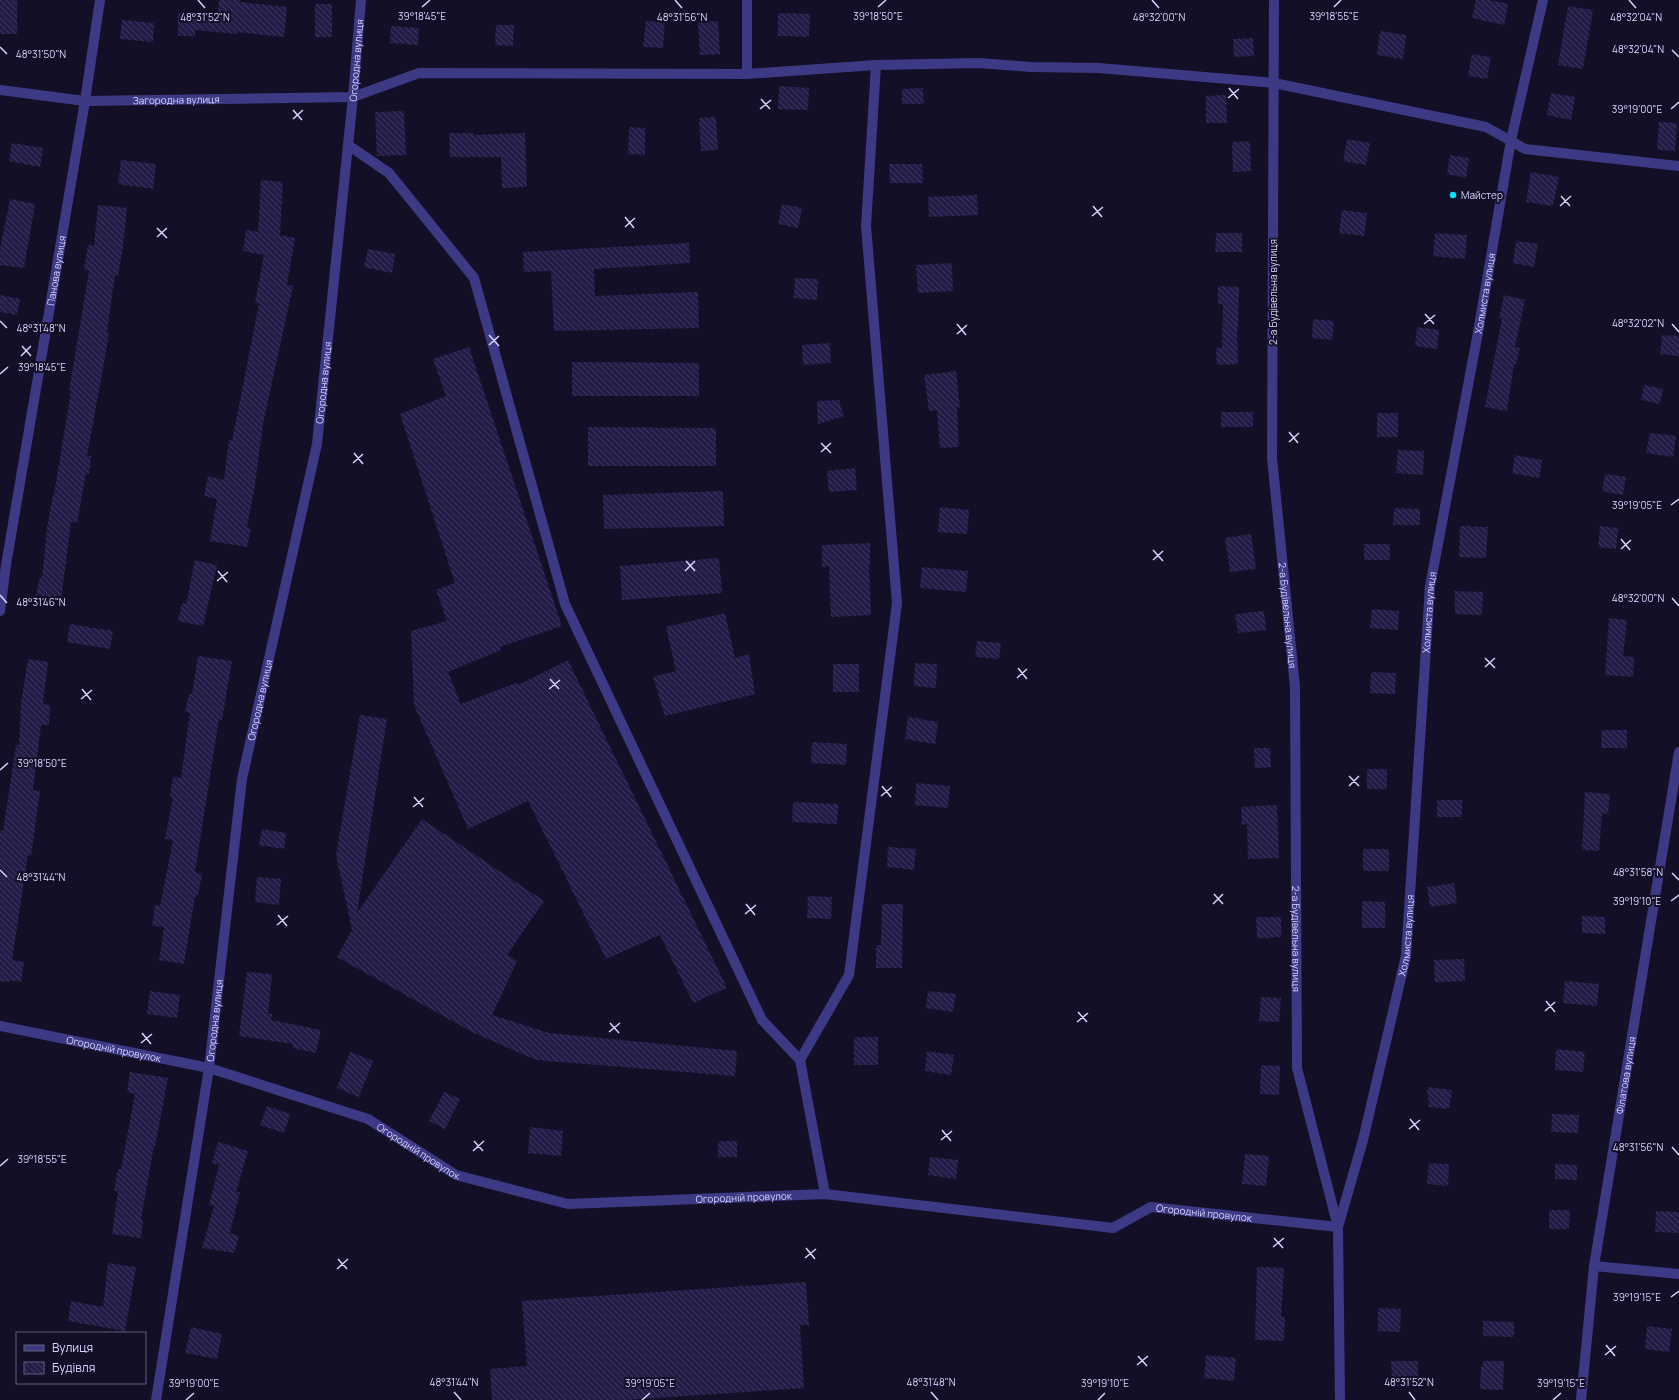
<svg xmlns="http://www.w3.org/2000/svg" width="1679" height="1400" viewBox="0 0 1679 1400" font-family="Manrope,sans-serif">
<defs>
<pattern id="building-back-hatch" width="6" height="6" patternUnits="userSpaceOnUse"><rect width="6" height="6" fill="#241b47"/><path d="M-1 5l2 2M0 0l6 6M5-1l2 2" fill="none" stroke="#433b63"/></pattern>
</defs>
<rect width="100%" height="100%" fill="#130f26"/>
<g fill="url(#building-back-hatch)">
<rect x="0" y="0" width="17" height="34"/>
<polygon points="219,0 240,0 240,2 287,7 284,37 237,32 237,34 195,30 195,36 178,36 178,13 218,12"/>
<polygon points="1476,0 1489,0 1508,4 1504,25 1472,18"/>
<rect x="315" y="4" width="17" height="33"/>
<polygon points="1568,6 1593,10 1583,69 1558,65"/>
<polygon points="778,13 810,14 809,37 778,36"/>
<polygon points="122,20 154,23 153,42 120,39"/>
<polygon points="646,21 665,22 663,48 643,47"/>
<polygon points="718,21 720,54 700,55 698,22"/>
<polygon points="496,25 514,25 513,46 495,45"/>
<polygon points="391,26 419,28 418,45 390,43"/>
<polygon points="1380,31 1406,35 1403,59 1377,55"/>
<polygon points="1253,38 1254,56 1234,57 1233,39"/>
<polygon points="1472,54 1491,57 1487,79 1468,76"/>
<polygon points="779,86 809,88 808,110 778,109"/>
<polygon points="923,88 924,104 902,104 902,89"/>
<polygon points="1551,93 1575,97 1571,120 1547,115"/>
<polygon points="1226,95 1227,123 1206,123 1206,96"/>
<polygon points="404,111 406,155 377,156 375,112"/>
<polygon points="716,117 718,150 701,151 699,118"/>
<polygon points="1659,122 1677,123 1675,151 1657,150"/>
<polygon points="629,127 645,128 645,155 628,154"/>
<polygon points="449,133 474,133 474,135 525,133 527,187 502,188 501,157 450,157"/>
<polygon points="1347,139 1370,143 1366,165 1343,161"/>
<polygon points="1250,141 1251,171 1233,172 1232,142"/>
<polygon points="12,143 43,148 40,167 9,161"/>
<polygon points="1450,155 1469,158 1466,178 1447,174"/>
<polygon points="121,160 156,164 153,189 118,184"/>
<polygon points="889,164 922,164 923,183 890,183"/>
<polygon points="1531,172 1559,177 1553,206 1526,202"/>
<polygon points="261,180 283,182 280,235 295,238 287,285 293,286 263,424 254,491 247,527 251,528 247,547 210,541 217,499 204,496 208,476 224,480 229,440 232,441 259,304 255,303 264,255 243,251 246,230 258,232"/>
<polygon points="977,195 978,215 929,217 928,197"/>
<polygon points="10,199 35,204 24,268 0,265 0,249"/>
<polygon points="782,204 802,208 798,228 778,224"/>
<polygon points="98,205 127,208 123,246 118,276 115,275 107,332 109,333 106,352 87,456 91,456 89,474 86,473 77,523 71,522 61,600 36,595 40,577 42,578 47,528 53,495 54,495 71,391 69,391 89,271 84,270 88,245 94,246"/>
<polygon points="1342,210 1367,213 1364,236 1339,233"/>
<polygon points="1216,233 1242,233 1242,252 1215,252"/>
<polygon points="1435,233 1467,235 1465,259 1433,256"/>
<polygon points="1516,241 1538,244 1534,267 1513,263"/>
<polygon points="689,243 690,263 594,269 595,296 698,292 699,328 554,331 551,271 524,272 523,252"/>
<polygon points="368,249 395,254 392,273 364,267"/>
<polygon points="952,263 953,291 918,293 916,265"/>
<polygon points="795,278 818,279 817,300 794,298"/>
<polygon points="1218,286 1239,287 1238,330 1237,330 1238,364 1217,365 1216,348 1222,348 1223,304 1218,304"/>
<polygon points="0,295 20,299 17,315 0,312"/>
<polygon points="1504,295 1525,300 1515,347 1520,348 1516,365 1514,364 1507,411 1485,407 1502,318 1499,318"/>
<polygon points="1313,319 1334,321 1332,340 1312,338"/>
<polygon points="1417,327 1439,330 1437,349 1415,346"/>
<polygon points="1662,335 1679,336 1679,356 1660,354"/>
<polygon points="830,343 831,363 803,365 802,345"/>
<polygon points="469,347 562,626 500,647 501,650 448,672 461,704 516,683 518,685 568,660 727,988 693,1003 660,935 606,959 528,801 468,829 414,705 411,631 447,621 436,590 455,583 400,414 446,396 433,359"/>
<polygon points="572,362 699,363 699,396 572,396"/>
<polygon points="956,371 960,407 957,408 959,447 940,448 937,410 929,411 924,375"/>
<polygon points="1644,385 1663,389 1660,404 1641,400"/>
<polygon points="839,400 844,416 818,424 817,401"/>
<rect x="1221" y="412" width="32" height="15"/>
<rect x="1377" y="413" width="21" height="24"/>
<polygon points="588,427 716,428 716,466 588,466"/>
<polygon points="1650,433 1676,436 1673,457 1646,453"/>
<polygon points="1398,450 1424,451 1423,475 1396,473"/>
<polygon points="1515,455 1542,460 1539,478 1512,473"/>
<polygon points="855,468 857,490 829,492 827,471"/>
<polygon points="1605,474 1626,477 1623,495 1602,491"/>
<polygon points="723,491 724,526 604,529 603,495"/>
<polygon points="940,507 969,510 967,534 938,532"/>
<polygon points="1394,508 1420,509 1420,525 1393,525"/>
<polygon points="1460,526 1488,527 1486,558 1459,557"/>
<polygon points="1600,526 1618,528 1616,549 1598,547"/>
<polygon points="1251,534 1256,569 1230,572 1225,538"/>
<polygon points="870,543 870,565 869,565 871,615 831,617 829,566 822,567 822,545"/>
<rect x="1364" y="544" width="26" height="16"/>
<polygon points="719,558 722,593 622,600 620,566"/>
<polygon points="195,560 217,565 203,626 178,621 182,603 186,604"/>
<polygon points="922,567 968,571 966,592 920,588"/>
<polygon points="1455,591 1483,592 1482,615 1455,614"/>
<polygon points="1372,609 1399,611 1398,630 1370,628"/>
<polygon points="1264,611 1266,630 1238,633 1235,614"/>
<polygon points="725,613 735,658 749,654 755,694 665,716 653,677 676,671 666,627"/>
<polygon points="1609,618 1627,620 1623,656 1634,657 1633,677 1605,675"/>
<polygon points="70,624 113,631 110,649 67,642"/>
<polygon points="977,641 1001,643 999,659 975,657"/>
<polygon points="198,656 232,661 222,720 219,719 195,872 202,874 198,896 195,896 184,964 159,960 164,927 152,926 155,905 160,906 173,840 165,839 173,797 170,796 173,777 181,778 190,713 185,712 189,694 192,694"/>
<polygon points="28,659 48,662 43,704 50,705 49,725 41,725 33,790 40,791 31,856 28,855 12,960 24,962 21,982 9,980 9,982 0,981 0,830 3,831 16,745 19,745 21,703"/>
<polygon points="915,663 937,664 936,688 914,686"/>
<rect x="833" y="664" width="26" height="28"/>
<polygon points="1371,672 1396,673 1395,694 1370,693"/>
<polygon points="360,715 387,719 357,913 422,819 544,901 507,955 517,961 492,1015 549,1033 737,1051 735,1076 536,1060 472,1032 337,957 352,930 336,855"/>
<polygon points="908,717 938,722 935,744 905,739"/>
<polygon points="1602,730 1627,730 1627,748 1601,748"/>
<polygon points="812,742 847,744 846,765 811,763"/>
<polygon points="1254,748 1270,748 1271,767 1255,768"/>
<rect x="1367" y="769" width="20" height="20"/>
<polygon points="916,783 950,786 948,808 915,805"/>
<polygon points="1585,792 1610,794 1608,814 1602,813 1599,851 1582,850"/>
<rect x="1437" y="800" width="25" height="17"/>
<polygon points="793,802 838,804 837,824 792,822"/>
<polygon points="1277,805 1279,858 1248,859 1247,824 1242,825 1241,807"/>
<polygon points="262,829 286,833 284,849 259,845"/>
<polygon points="888,847 916,849 914,870 887,867"/>
<rect x="1363" y="849" width="26" height="22"/>
<polygon points="257,877 281,879 279,905 255,902"/>
<polygon points="1454,883 1457,903 1430,907 1427,887"/>
<polygon points="808,896 832,897 831,919 807,918"/>
<polygon points="1362,901 1385,902 1385,928 1362,928"/>
<polygon points="882,904 903,904 902,968 876,968 876,945 881,945"/>
<polygon points="1582,916 1605,917 1605,934 1582,933"/>
<polygon points="1256,917 1281,917 1281,937 1257,938"/>
<polygon points="1464,959 1465,981 1435,982 1434,960"/>
<polygon points="247,972 272,974 268,1014 272,1014 271,1020 321,1030 316,1053 292,1048 293,1044 239,1036"/>
<polygon points="1565,981 1599,984 1597,1006 1563,1003"/>
<polygon points="150,991 180,995 177,1018 147,1014"/>
<polygon points="928,991 956,994 953,1012 926,1008"/>
<polygon points="1261,997 1281,998 1279,1022 1259,1021"/>
<rect x="854" y="1037" width="24" height="28"/>
<polygon points="1556,1049 1585,1052 1583,1072 1555,1070"/>
<polygon points="927,1051 954,1055 951,1075 925,1071"/>
<polygon points="350,1052 373,1061 359,1097 337,1088"/>
<polygon points="1261,1065 1280,1066 1279,1095 1260,1094"/>
<polygon points="130,1072 168,1078 155,1147 154,1146 141,1219 143,1220 141,1238 112,1234 118,1191 114,1191 118,1169 121,1169 135,1094 127,1092"/>
<polygon points="1427,1087 1452,1090 1449,1109 1429,1107"/>
<polygon points="444,1092 460,1099 445,1129 429,1121"/>
<polygon points="267,1106 290,1114 284,1133 260,1125"/>
<polygon points="1552,1114 1579,1115 1578,1133 1551,1132"/>
<polygon points="530,1127 563,1131 561,1156 528,1153"/>
<rect x="718" y="1141" width="19" height="16"/>
<polygon points="218,1142 248,1151 236,1192 240,1192 230,1233 239,1236 234,1253 202,1248 214,1206 209,1205 219,1165 212,1163"/>
<polygon points="1245,1154 1269,1156 1266,1186 1242,1184"/>
<polygon points="930,1157 958,1160 956,1179 928,1175"/>
<polygon points="1429,1163 1449,1164 1448,1186 1427,1184"/>
<polygon points="1555,1164 1577,1165 1577,1180 1555,1179"/>
<polygon points="1549,1210 1570,1210 1569,1229 1549,1229"/>
<polygon points="1656,1211 1679,1212 1679,1233 1655,1232"/>
<polygon points="108,1263 136,1267 125,1331 68,1321 71,1301 103,1307"/>
<polygon points="1257,1267 1284,1268 1281,1317 1285,1317 1284,1341 1255,1340"/>
<polygon points="806,1282 809,1325 800,1325 804,1388 625,1400 492,1400 490,1369 527,1366 522,1301"/>
<polygon points="1378,1308 1401,1309 1400,1332 1378,1331"/>
<polygon points="1483,1321 1514,1322 1514,1337 1483,1336"/>
<polygon points="1647,1326 1672,1329 1669,1352 1645,1349"/>
<polygon points="191,1327 222,1334 217,1359 185,1353"/>
<polygon points="1206,1355 1236,1358 1234,1381 1204,1378"/>
<polygon points="1391,1361 1418,1361 1418,1386 1392,1386"/>
<polygon points="1483,1361 1504,1361 1503,1390 1480,1389 1481,1366 1483,1366"/>
</g>
<g fill="none" stroke-linecap="round" stroke-linejoin="round">
<g stroke="#3d3a85" stroke-width="10">
<path id="s1" d="M 1274,0 L 1272,458 L 1295,687 L 1297,1068 L 1338,1227 L 1340,1400"/>
<polyline points="747,74 747,0"/>
<path id="s2" d="M 0,90 L 85,101 L 353,97 L 419,73 L 747,74 L 876,65 L 979,63 L 1031,67 L 1099,68 L 1274,83 L 1486,127 L 1525,149 L 1679,166"/>
<polyline points="348,145 389,173 474,278 565,604 762,1020 800,1060 825,1194"/>
<path id="s3" d="M 0,611 L 6,565 L 85,101 L 100,0"/>
<path id="s4" d="M 0,1026 L 209,1068 L 368,1119 L 456,1175 L 568,1204 L 825,1194 L 1113,1228 L 1151,1207 L 1338,1227"/>
<polyline points="800,1060 849,975 897,603 866,226 876,65"/>
<path id="s5" d="M 1338,1227 L 1363,1140 L 1406,956 L 1430,586 L 1477,338 L 1511,140 L 1543,0"/>
<polyline points="1594,1266 1679,1274"/>
<path id="s6" d="M 156,1400 L 209,1068 L 242,779 L 317,444 L 353,97 L 361,0"/>
<path id="s7" d="M 1581,1400 L 1594,1266 L 1679,752"/>
</g>
</g>
<path fill="none" stroke="#d9d4ff" stroke-width="1.5" d="M 198,0 L 205,8M 675,0 L 682,8M 1152,0 L 1159,8M 1629,0 L 1636,8M 422,7 L 430,0M 878,7 L 886,0M 1334,7 L 1341,0M 0,47 L 7,54M 1672,50 L 1679,57M 1229,88 L 1238,99M 1228,98 L 1239,89M 761,99 L 770,109M 760,109 L 771,100M 1671,109 L 1679,102M 293,110 L 302,120M 293,119 L 303,110M 1561,196 L 1570,206M 1093,206 L 1102,217M 1560,206 L 1571,196M 1092,216 L 1103,207M 625,217 L 634,228M 625,227 L 635,218M 157,228 L 167,238M 157,237 L 167,228M 1425,314 L 1434,324M 0,321 L 7,328M 957,324 L 966,335M 1424,324 L 1435,315M 1672,324 L 1679,332M 957,334 L 967,325M 489,335 L 499,346M 489,345 L 499,336M 22,346 L 31,356M 21,356 L 31,346M 0,374 L 8,367M 1289,432 L 1298,443M 1289,442 L 1299,433M 821,443 L 831,453M 821,452 L 831,443M 354,453 L 363,464M 353,463 L 363,454M 1671,505 L 1679,499M 1621,539 L 1630,550M 1621,549 L 1631,540M 1153,550 L 1163,561M 1153,560 L 1163,551M 686,561 L 695,571M 218,571 L 227,582M 685,571 L 695,561M 217,581 L 228,572M 0,595 L 7,603M 1672,598 L 1679,606M 1485,658 L 1495,668M 1485,667 L 1495,658M 1018,668 L 1027,679M 1017,678 L 1027,669M 550,679 L 559,689M 82,689 L 91,700M 549,689 L 560,680M 81,699 L 92,690M 0,770 L 8,763M 1349,776 L 1359,786M 882,786 L 891,797M 1349,786 L 1359,776M 881,796 L 892,787M 414,797 L 423,807M 413,807 L 424,798M 0,870 L 7,877M 1672,873 L 1679,880M 1214,894 L 1223,904M 1671,901 L 1679,895M 746,904 L 755,915M 1213,904 L 1223,894M 745,914 L 756,905M 278,915 L 287,926M 277,925 L 288,916M 1546,1001 L 1555,1012M 1545,1011 L 1555,1002M 1078,1012 L 1087,1022M 1077,1022 L 1088,1013M 610,1023 L 619,1033M 609,1032 L 620,1023M 142,1033 L 151,1044M 141,1043 L 152,1034M 1410,1119 L 1419,1130M 1409,1129 L 1420,1120M 942,1130 L 951,1141M 941,1140 L 952,1131M 474,1141 L 483,1151M 1672,1147 L 1679,1155M 473,1151 L 484,1141M 0,1166 L 8,1159M 1274,1238 L 1283,1248M 1273,1247 L 1284,1238M 806,1248 L 815,1259M 805,1258 L 816,1249M 338,1259 L 347,1269M 337,1269 L 348,1259M 1671,1297 L 1679,1291M 1606,1345 L 1615,1356M 1605,1355 L 1616,1346M 1138,1356 L 1147,1366M 1137,1365 L 1148,1356M 454,1392 L 461,1400M 931,1392 L 938,1400M 1409,1392 L 1415,1400M 186,1400 L 194,1393M 642,1400 L 650,1393M 1098,1400 L 1105,1393M 1553,1400 L 1561,1393"/>
<circle fill="#00e5ff" stroke="#130f26" stroke-width="1.5" cx="1453" cy="195" r="4"/>
<g text-anchor="middle" stroke-width="4" stroke-linejoin="round" paint-order="stroke">
<g font-size="10" fill="#d9d4ff" stroke="#130f26">
<text dy="4" stroke="none"><textPath href="#s6" startOffset="1356">Огородна вулиця</textPath></text>
<text dy="4" stroke="none"><textPath href="#s2" startOffset="177">Загородна вулиця</textPath></text>
<text dy="4" stroke="none"><textPath href="#s3" startOffset="345">Панова вулиця</textPath></text>
<text transform="translate(1273 292) rotate(-90)" y="4">2-а Будівельна вулиця</text>
<text dy="4" stroke="none"><textPath href="#s5" startOffset="948">Холмиста вулиця</textPath></text>
<text dy="4" stroke="none"><textPath href="#s6" startOffset="1032">Огородна вулиця</textPath></text>
<text dy="4" stroke="none"><textPath href="#s5" startOffset="624">Холмиста вулиця</textPath></text>
<text dy="4" stroke="none"><textPath href="#s1" startOffset="616">2-а Будівельна вулиця</textPath></text>
<text dy="4" stroke="none"><textPath href="#s6" startOffset="708">Огородна вулиця</textPath></text>
<text dy="4" stroke="none"><textPath href="#s5" startOffset="300">Холмиста вулиця</textPath></text>
<text dy="4" stroke="none"><textPath href="#s1" startOffset="940">2-а Будівельна вулиця</textPath></text>
<text dy="4" stroke="none"><textPath href="#s6" startOffset="384">Огородна вулиця</textPath></text>
<text dy="4" stroke="none"><textPath href="#s4" startOffset="116">Огородній провулок</textPath></text>
<text dy="4" stroke="none"><textPath href="#s7" startOffset="328">Філатова вулиця</textPath></text>
<text dy="4" stroke="none"><textPath href="#s4" startOffset="440">Огородній провулок</textPath></text>
<text dy="4" stroke="none"><textPath href="#s4" startOffset="776">Огородній провулок</textPath></text>
<text dy="4" stroke="none"><textPath href="#s4" startOffset="1244">Огородній провулок</textPath></text>
</g>
<g font-size="10" fill="#d9d4ff" stroke="#130f26" text-anchor="start">
<text x="1461" y="199">Майстер</text>
</g>
</g>
<g font-size="10" text-anchor="middle" fill="#d9d4ff" stroke="#130f26" stroke-width="4" stroke-linejoin="round" paint-order="stroke">
<text x="422" y="20">39°18'45"E</text>
<text x="878" y="20">39°18'50"E</text>
<text x="1334" y="20">39°18'55"E</text>
<text x="1636" y="21">48°32'04"N</text>
<text x="205" y="21">48°31'52"N</text>
<text x="682" y="21">48°31'56"N</text>
<text x="1159" y="21">48°32'00"N</text>
<text x="1638" y="53">48°32'04"N</text>
<text x="41" y="58">48°31'50"N</text>
<text x="1637" y="113">39°19'00"E</text>
<text x="1638" y="327">48°32'02"N</text>
<text x="41" y="332">48°31'48"N</text>
<text x="42" y="371">39°18'45"E</text>
<text x="1637" y="509">39°19'05"E</text>
<text x="1638" y="602">48°32'00"N</text>
<text x="41" y="606">48°31'46"N</text>
<text x="42" y="767">39°18'50"E</text>
<text x="1638" y="876">48°31'58"N</text>
<text x="41" y="881">48°31'44"N</text>
<text x="1637" y="905">39°19'10"E</text>
<text x="1638" y="1151">48°31'56"N</text>
<text x="42" y="1163">39°18'55"E</text>
<text x="1637" y="1301">39°19'15"E</text>
<text x="454" y="1386">48°31'44"N</text>
<text x="931" y="1386">48°31'48"N</text>
<text x="1409" y="1386">48°31'52"N</text>
<text x="194" y="1387">39°19'00"E</text>
<text x="650" y="1387">39°19'05"E</text>
<text x="1105" y="1387">39°19'10"E</text>
<text x="1561" y="1387">39°19'15"E</text>
</g>
<rect x="16" y="1332" width="130" height="52" fill="#130f26" stroke="#625e7d"/>
<rect x="24" y="1345" width="20" height="6" fill="#3d3a85" stroke="#625e7d"/>
<text x="52" y="1352" font-size="12" fill="#d9d4ff">Вулиця</text>
<rect x="24" y="1362" width="20" height="12" fill="url(#building-back-hatch)" stroke="#625e7d"/>
<text x="52" y="1372" font-size="12" fill="#d9d4ff">Будівля</text>
</svg>
